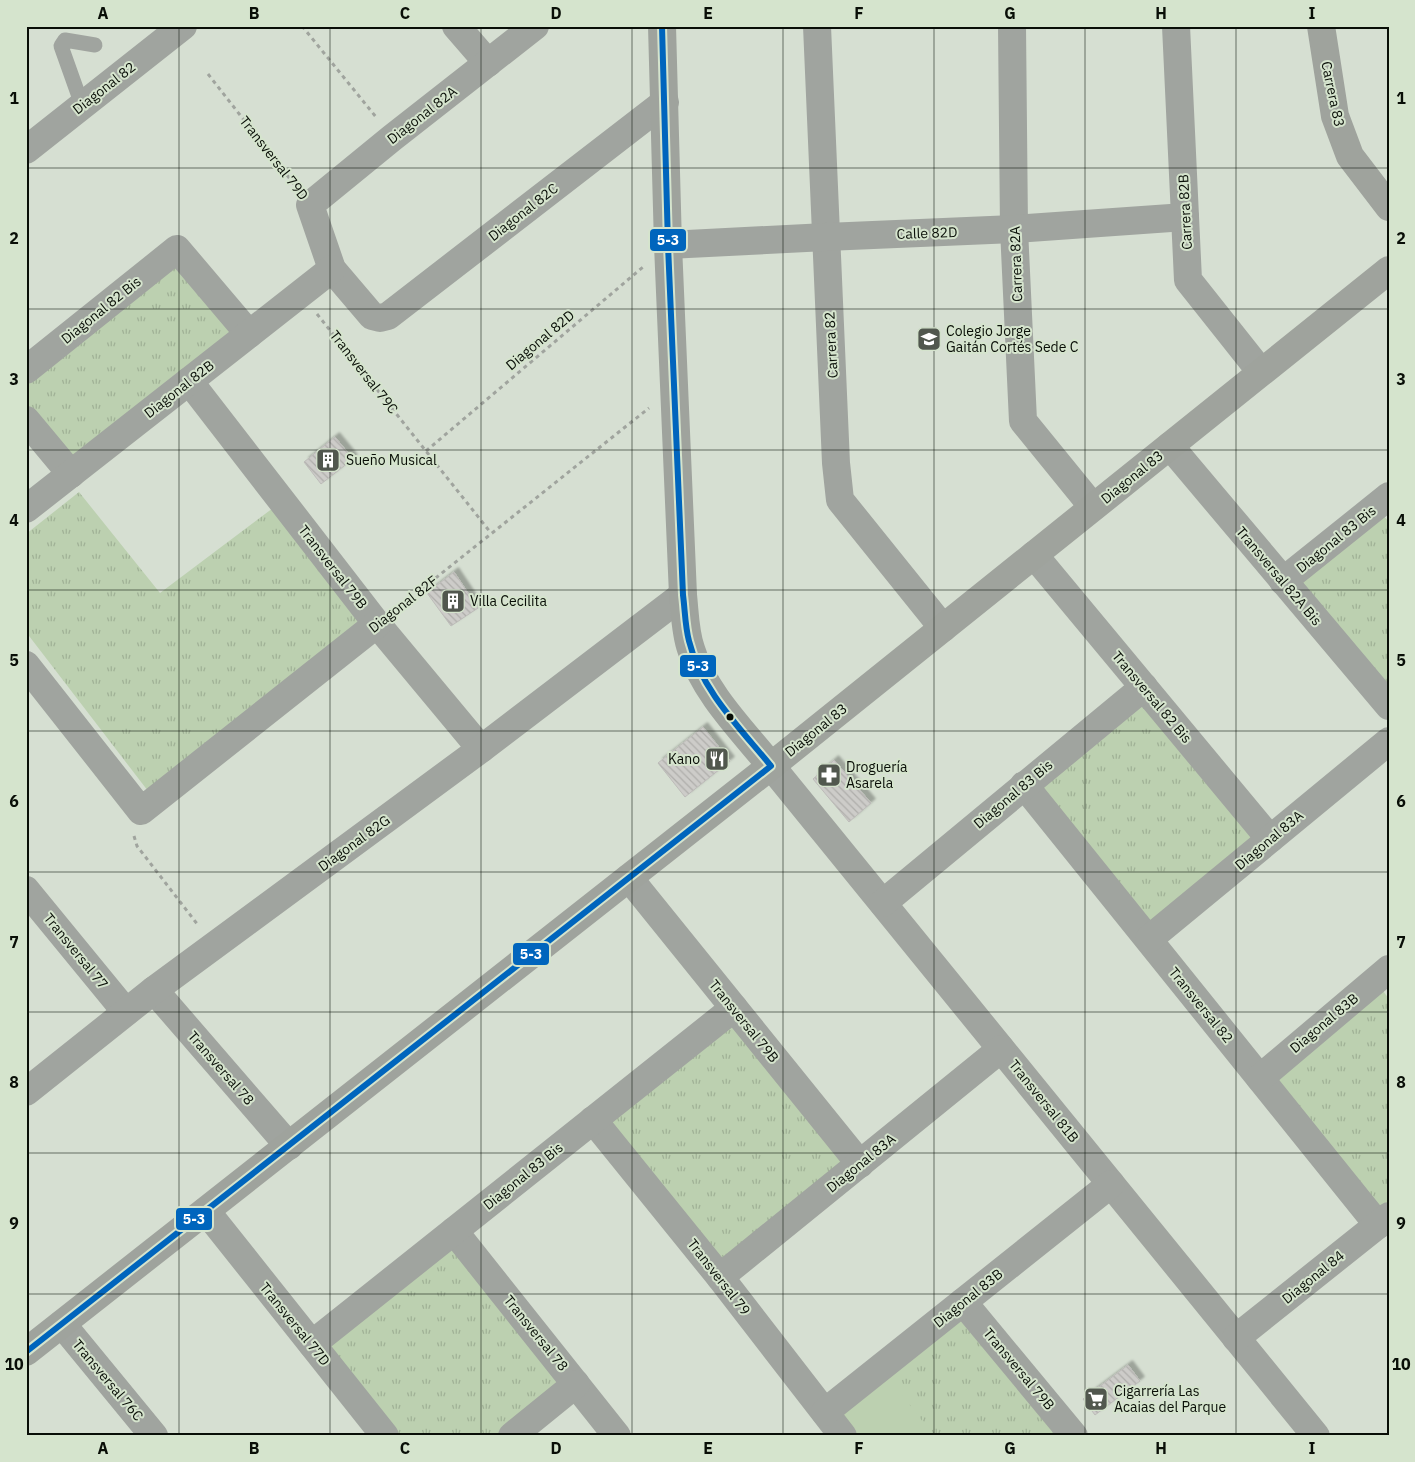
<svg xmlns="http://www.w3.org/2000/svg" width="1415" height="1462" viewBox="0 0 1415 1462" font-family="'IBM Plex Sans',sans-serif">
<defs>
<pattern id="grass-tufts" width="24" height="20" patternUnits="userSpaceOnUse" patternTransform="scale(1.25)"><rect width="24" height="20" fill="#bcd0b0"/><path d="M3 7l-1-3M5 7V3M7 7l1-3M15 17l-1-3M17 17v-4M19 17l1-3" fill="none" stroke="#a0b196"/></pattern>
<pattern id="building-back-hatch" width="6" height="6" patternUnits="userSpaceOnUse" patternTransform="scale(1.25)"><rect width="6" height="6" fill="#cdccc9"/><path d="M-1 5l2 2M0 0l6 6M5-1l2 2" fill="none" stroke="#afaeab"/></pattern>
<filter id="shadow"><feDropShadow dx="4.5" dy="-4.5" stdDeviation="1" flood-color="#0004"/></filter>
</defs>
<rect width="100%" height="100%" fill="#d6dfd2"/>
<g fill="url(#grass-tufts)">
<polygon points="178,265 234,329 69,459 26,404 26,385"/>
<polygon points="79,492 160,593 273,508 362,619 148,791 26,632 26,534"/>
<polygon points="1376,507 1389,522 1389,706 1283,581"/>
<polygon points="1144,687 1270,839 1149,939 1024,785"/>
<polygon points="1375,980 1389,999 1389,1216 1260,1078"/>
<polygon points="734,1008 860,1164 720,1277 593,1120"/>
<polygon points="454,1231 576,1384 512,1436 385,1436 312,1344"/>
<polygon points="963,1302 1074,1436 843,1436 825,1412"/>
</g>
<polygon fill="#bcd0b0" points="888,1377 934,1436 855,1436 839,1415"/>
<g fill="url(#building-back-hatch)" stroke="#bcbbb8" filter="url(#shadow)">
<polygon points="335,437 353,459 321,484 304,462"/>
<polygon points="454,572 478,608 451,626 427,593"/>
<polygon points="703,727 730,761 685,797 658,763"/>
<polygon points="834,760 871,803 849,822 813,779"/>
<polygon points="1128,1365 1140,1381 1095,1415 1083,1399"/>
</g>
<g fill="none" stroke-linecap="round" stroke-linejoin="round">
<g stroke="#a0a49e" stroke-width="3" stroke-dasharray="4 4" stroke-linecap="butt">
<polyline points="302,26 376,117"/>
<polyline points="208,74 294,184"/>
<polyline points="317,314 491,533"/>
<polyline points="426,451 643,267"/>
<polyline points="398,608 649,408"/>
<polyline points="134,836 137,846 198,925"/>
</g>
<polyline stroke="#a0a49f" stroke-width="15" points="82,105 61,46 65,40 95,45"/>
<g stroke="#a0a49f" stroke-width="28">
<polyline points="456,26 488,63"/>
<polyline points="535,26 392,138 310,205 332,269 372,316 380,318 388,316 665,102"/>
<polyline points="817,26 836,463 840,500 943,628"/>
<polyline points="1012,26 1014,229 1023,421 1093,507"/>
<polyline points="1176,26 1188,280 1261,372"/>
<polyline points="26,150 183,26"/>
<polyline points="668,245 826,237 1014,229 1185,217"/>
<polyline points="26,370 177,249 249,334"/>
<polyline points="189,381 377,624 481,749"/>
<polyline points="26,420 71,474"/>
<polyline points="1170,446 1389,706"/>
<polyline points="26,509 332,269"/>
<polyline points="1034,555 1270,839"/>
<polyline points="1283,581 1389,496"/>
<polyline points="26,665 141,811 377,624"/>
<polyline points="771,766 1316,1436"/>
<polyline points="1024,785 1378,1225"/>
<polyline points="629,878 860,1164"/>
<polyline points="26,890 126,1012"/>
<polyline points="883,903 1144,687"/>
<polyline points="1149,939 1389,741"/>
<polyline points="154,990 289,1146"/>
<polyline points="1260,1078 1389,969"/>
<polyline points="26,1092 154,990 481,749 683,595"/>
<polyline points="593,1120 720,1277 843,1436"/>
<polyline points="206,1211 385,1436"/>
<polyline points="454,1231 617,1436"/>
<polyline points="720,1277 1001,1049"/>
<polyline points="963,1302 1074,1436"/>
<polyline points="62,1324 154,1436"/>
<polyline points="1236,1338 1389,1216"/>
<polyline points="312,1344 734,1008"/>
<polyline points="825,1412 1111,1184"/>
<polyline points="512,1436 576,1384"/>
</g>
<g stroke="#9fa39d" stroke-width="28">
<path d="M 662,26 L 668,245 L 683,595 C 685,613 685,632 691,649 C 704,693 743,731 771,766"/>
<polyline points="1321,26 1335,116 1350,156 1389,207"/>
<polyline points="26,1352 771,766 1389,270"/>
</g>
<g stroke="#d5e4cd" stroke-width="10">
<path id="bus-1" d="M 26,1352 L 771,766 C 740,728 701,690 689,641 C 685,626 685,610 683,595 L 668,245 L 662,26"/>
</g>
<use href="#bus-1" stroke="#0065bd" stroke-width="6"/>
</g>
<path fill="none" stroke="#090e07" stroke-width="1" stroke-opacity="0.55" d="M 179,26 L 179,1436M 330,26 L 330,1436M 481,26 L 481,1436M 632,26 L 632,1436M 783,26 L 783,1436M 934,26 L 934,1436M 1085,26 L 1085,1436M 1236,26 L 1236,1436M 26,168 L 1389,168M 26,309 L 1389,309M 26,450 L 1389,450M 26,590 L 1389,590M 26,731 L 1389,731M 26,872 L 1389,872M 26,1012 L 1389,1012M 26,1153 L 1389,1153M 26,1294 L 1389,1294"/>
<defs>
<g id="school-square" transform="scale(1.25)"><rect x="-9" y="-9" width="18" height="18" rx="4" fill="#51574e" stroke="#d5e4cd"/><path d="M0-5L7-2L0 1L-7-2ZM-4 1L0 2.5L4 1V4Q0 6-4 4Z" fill="#fff"/></g>
<g id="building-square" transform="scale(1.25)"><rect x="-9" y="-9" width="18" height="18" rx="4" fill="#51574e" stroke="#d5e4cd"/><path d="M-4-6H4V6H1V3H-1V6H-4ZM-2.5-4.3h1.7v1.8h-1.7ZM.8-4.3h1.7v1.8H.8ZM-2.5-1h1.7V.8h-1.7ZM.8-1h1.7V.8H.8Z" fill="#fff"/></g>
<g id="restaurant-square" transform="scale(1.25)"><rect x="-9" y="-9" width="18" height="18" rx="4" fill="#51574e" stroke="#d5e4cd"/><path d="M-5-6h1v4h1v-4h1v4h1v-4h1v5L-1.5 .5V6h-2V.5L-5-1ZM5-6V6H3V1.5H1.5Q1.5-4 5-6Z" fill="#fff"/></g>
<g id="pharmacy-square" transform="scale(1.25)"><rect x="-9" y="-9" width="18" height="18" rx="4" fill="#51574e" stroke="#d5e4cd"/><path d="M-2-6h4v4h4v4h-4v4h-4v-4h-4v-4h4Z" fill="#fff"/></g>
<g id="supermarket-square" transform="scale(1.25)"><rect x="-9" y="-9" width="18" height="18" rx="4" fill="#51574e" stroke="#d5e4cd"/><path d="M-6-5.5h2.5l.6 2H6L4.5 2H-2.5L-4.4-4H-6ZM-1.5 3.2a1.3 1.3 0 1 0 .1 0ZM3 3.2a1.3 1.3 0 1 0 .1 0Z" fill="#fff"/></g>
</defs>
<g fill-rule="evenodd">
<use href="#school-square" x="929" y="339"/>
<use href="#building-square" x="328" y="460"/>
<use href="#building-square" x="453" y="601"/>
<use href="#restaurant-square" x="717" y="759"/>
<use href="#pharmacy-square" x="829" y="775"/>
<use href="#supermarket-square" x="1096" y="1399"/>
</g>
<circle fill="#090e07" stroke="#d5e4cd" stroke-width="2" cx="730" cy="717" r="4.5"/>
<g text-anchor="middle" stroke-width="4" stroke-linejoin="round" paint-order="stroke">
<g font-size="14" fill="#090e07" stroke="#d5e4cd">
<text transform="translate(104 88) rotate(-38)" y="5">Diagonal 82</text>
<text transform="translate(1333 94) rotate(78)" y="5">Carrera 83</text>
<text transform="translate(422 115) rotate(-38)" y="5">Diagonal 82A</text>
<text transform="translate(274 158) rotate(52)" y="5">Transversal 79D</text>
<text transform="translate(523 212) rotate(-38)" y="5">Diagonal 82C</text>
<text transform="translate(1185 212) rotate(-93)" y="5">Carrera 82B</text>
<text transform="translate(927 233) rotate(-2)" y="5">Calle 82D</text>
<text transform="translate(1016 264) rotate(-92)" y="5">Carrera 82A</text>
<text transform="translate(101 310) rotate(-39)" y="5">Diagonal 82 Bis</text>
<text transform="translate(540 340) rotate(-40)" y="5">Diagonal 82D</text>
<text transform="translate(831 345) rotate(-93)" y="5">Carrera 82</text>
<text transform="translate(364 372) rotate(52)" y="5">Transversal 79C</text>
<text transform="translate(179 389) rotate(-38)" y="5">Diagonal 82B</text>
<text transform="translate(1132 477) rotate(-39)" y="5">Diagonal 83</text>
<text transform="translate(1336 539) rotate(-39)" y="5">Diagonal 83 Bis</text>
<text transform="translate(333 567) rotate(52)" y="5">Transversal 79B</text>
<text transform="translate(1279 576) rotate(50)" y="5">Transversal 82A Bis</text>
<text transform="translate(403 604) rotate(-38)" y="5">Diagonal 82F</text>
<text transform="translate(1152 697) rotate(50)" y="5">Transversal 82 Bis</text>
<text transform="translate(816 730) rotate(-39)" y="5">Diagonal 83</text>
<text transform="translate(1013 794) rotate(-40)" y="5">Diagonal 83 Bis</text>
<text transform="translate(1269 840) rotate(-40)" y="5">Diagonal 83A</text>
<text transform="translate(354 843) rotate(-36)" y="5">Diagonal 82G</text>
<text transform="translate(76 951) rotate(51)" y="5">Transversal 77</text>
<text transform="translate(1201 1005) rotate(51)" y="5">Transversal 82</text>
<text transform="translate(744 1021) rotate(51)" y="5">Transversal 79B</text>
<text transform="translate(1324 1023) rotate(-40)" y="5">Diagonal 83B</text>
<text transform="translate(221 1068) rotate(49)" y="5">Transversal 78</text>
<text transform="translate(1044 1101) rotate(51)" y="5">Transversal 81B</text>
<text transform="translate(861 1163) rotate(-39)" y="5">Diagonal 83A</text>
<text transform="translate(523 1176) rotate(-39)" y="5">Diagonal 83 Bis</text>
<text transform="translate(719 1277) rotate(52)" y="5">Transversal 79</text>
<text transform="translate(1313 1277) rotate(-39)" y="5">Diagonal 84</text>
<text transform="translate(968 1298) rotate(-39)" y="5">Diagonal 83B</text>
<text transform="translate(295 1324) rotate(51)" y="5">Transversal 77D</text>
<text transform="translate(536 1333) rotate(51)" y="5">Transversal 78</text>
<text transform="translate(1019 1369) rotate(50)" y="5">Transversal 79B</text>
<text transform="translate(108 1380) rotate(50)" y="5">Transversal 76C</text>
</g>
<g font-size="14" fill="#090e07" stroke="#d5e4cd" text-anchor="start">
<text x="946" y="336">Colegio Jorge<tspan x="946" dy="16">Gaitán Cortés Sede C</tspan></text>
<text x="346" y="465">Sueño Musical</text>
<text x="470" y="606">Villa Cecilita</text>
<text x="700" y="764" text-anchor="end">Kano</text>
<text x="846" y="772">Droguería<tspan x="846" dy="16">Asarela</tspan></text>
<text x="1114" y="1396">Cigarrería Las<tspan x="1114" dy="16">Acaias del Parque</tspan></text>
</g>
</g>
<g stroke="#d5e4cd" stroke-width="2">
<rect x="649" y="228" width="38" height="24" rx="5" fill="#0065bd"/>
<rect x="679" y="654" width="38" height="24" rx="5" fill="#0065bd"/>
<rect x="512" y="942" width="38" height="24" rx="5" fill="#0065bd"/>
<rect x="175" y="1207" width="38" height="24" rx="5" fill="#0065bd"/>
</g>
<g font-size="14" text-anchor="middle" font-weight="bold" fill="#fff">
<text x="668" y="245">5-3</text>
<text x="698" y="671">5-3</text>
<text x="531" y="959">5-3</text>
<text x="194" y="1224">5-3</text>
</g>
<rect width="1415" height="1462" fill="none" stroke="#d5e4cd" stroke-width="55"/>
<rect x="28" y="28" width="1360" height="1406" fill="none" stroke="#090e07" stroke-width="2"/>
<g font-size="16" text-anchor="middle" font-weight="bold" fill="#090e07">
<text x="103" y="19">A</text>
<text x="254" y="19">B</text>
<text x="405" y="19">C</text>
<text x="556" y="19">D</text>
<text x="708" y="19">E</text>
<text x="859" y="19">F</text>
<text x="1010" y="19">G</text>
<text x="1161" y="19">H</text>
<text x="1312" y="19">I</text>
<text x="14" y="104">1</text>
<text x="1401" y="104">1</text>
<text x="14" y="244">2</text>
<text x="1401" y="244">2</text>
<text x="14" y="385">3</text>
<text x="1401" y="385">3</text>
<text x="14" y="526">4</text>
<text x="1401" y="526">4</text>
<text x="14" y="666">5</text>
<text x="1401" y="666">5</text>
<text x="14" y="807">6</text>
<text x="1401" y="807">6</text>
<text x="14" y="948">7</text>
<text x="1401" y="948">7</text>
<text x="14" y="1088">8</text>
<text x="1401" y="1088">8</text>
<text x="14" y="1229">9</text>
<text x="1401" y="1229">9</text>
<text x="14" y="1370">10</text>
<text x="1401" y="1370">10</text>
<text x="103" y="1454">A</text>
<text x="254" y="1454">B</text>
<text x="405" y="1454">C</text>
<text x="556" y="1454">D</text>
<text x="708" y="1454">E</text>
<text x="859" y="1454">F</text>
<text x="1010" y="1454">G</text>
<text x="1161" y="1454">H</text>
<text x="1312" y="1454">I</text>
</g>
</svg>
